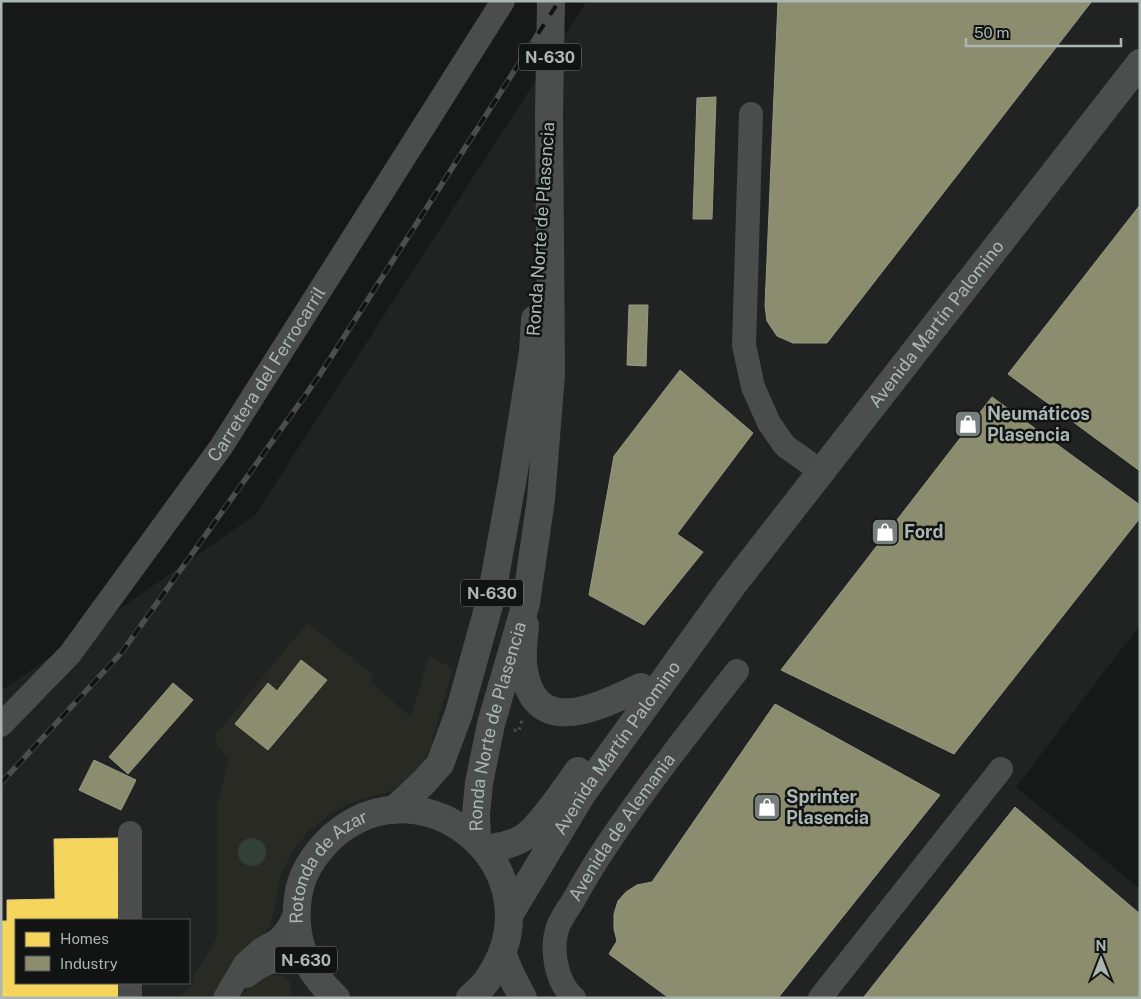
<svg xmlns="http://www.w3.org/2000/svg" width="1141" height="999" viewBox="0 0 1141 999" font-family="'Public Sans',sans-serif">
<rect width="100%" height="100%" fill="#171818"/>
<path fill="#212323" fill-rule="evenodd" d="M 587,1 L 1140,1 L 1140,625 L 1016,787 L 1140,889 L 1140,998 L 1,998 L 1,691 L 255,515 ZM 16,920 L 189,920 L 189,983 L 16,983 Z"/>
<g fill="#292a23">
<polygon points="307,623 374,675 371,682 411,717 429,656 453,668 429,752 417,772 400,785 386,793 369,797 343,806 323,819 307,833 292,853 281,874 271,924 262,937 226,973 211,998 176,998 192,985 195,974 217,937 217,805 229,759 217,746 216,734"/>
<path d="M 273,975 L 283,976 L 290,981 L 292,998 L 241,998 C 250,982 255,978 273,975 Z"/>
</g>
<circle fill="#324039" cx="252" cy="852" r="14"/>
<polygon fill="#f6d55c" stroke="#dfcc76" points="118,838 119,920 16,920 16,983 120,983 120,998 1,998 1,921 7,921 7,900 55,899 54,839"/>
<g fill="#8c8c6e" stroke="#959983">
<polygon points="778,1 1092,1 827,343 793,343 777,336 767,321 765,306"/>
<polygon points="716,97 712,219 693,219 697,98"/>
<polygon points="1140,205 1140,471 1008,374"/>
<polygon points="629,305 648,305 646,366 627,365"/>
<polygon points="680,370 753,433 677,534 703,552 644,625 589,595 614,456"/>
<polygon points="992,397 1140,505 1140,518 954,754 781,670"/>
<polygon points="301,660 327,680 268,750 235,724 268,683 277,691"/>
<polygon points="173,683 193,700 128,774 109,757"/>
<polygon points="775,704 940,795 778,998 669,998 609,954 617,941 614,929 614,914 618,901 626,892 637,885 652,882"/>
<polygon points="94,760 136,780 121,810 79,790"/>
<polygon points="1015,807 1140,914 1140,998 863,998"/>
</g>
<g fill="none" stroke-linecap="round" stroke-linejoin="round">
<polyline stroke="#4c4f4e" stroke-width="3" stroke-dasharray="2.5 4" stroke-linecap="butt" points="514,730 519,731 522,720"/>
<g stroke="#4a4d4c" stroke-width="24">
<polyline points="751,114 744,345 753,387 769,423 785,446 822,472"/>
<path id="s1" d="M 1,725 L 70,654 L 221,447 L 503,1"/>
<polyline points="130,920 130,833"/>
<path d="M 247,976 C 259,965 276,958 292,959 C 297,959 303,963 308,964"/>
<polyline points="130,998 130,983"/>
<polyline points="225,998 245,964 262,949 278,940 287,930 296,913"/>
<path id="s2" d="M 574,998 C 555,982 550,946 559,924 C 563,916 568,908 573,901 C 584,881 596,861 609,842 C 649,783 693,727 737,671"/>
<polyline points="820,998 1001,769"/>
</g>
<g stroke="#4c4e4d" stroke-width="28">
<path d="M 525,625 C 524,637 522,652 523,664 C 532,741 596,708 641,687"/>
<path d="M 485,849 C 499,847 511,845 523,838 C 538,829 567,787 578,771"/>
<path id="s3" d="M 509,915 L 582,794 L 732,586 L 1140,63"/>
<polyline points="502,953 511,975 523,998"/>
</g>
<g stroke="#4c4e4d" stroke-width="28">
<polyline points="394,810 423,783 440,764 459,713 491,598 513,477 533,352 535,319"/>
<path id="s4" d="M 477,840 L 476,814 L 479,783 L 491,724 L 526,603 L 541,499 L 551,374 L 549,113 L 551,1"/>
<path id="s5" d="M 336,998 C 305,969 292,939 298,897 C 301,873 316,852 333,836 C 427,755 561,874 488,979 C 484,986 476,992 470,998"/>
</g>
<g stroke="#4c4e4d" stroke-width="5.5">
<polyline id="rail" points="1,783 122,652 319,376 559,1"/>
</g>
<use href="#rail" stroke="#121313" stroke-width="4" stroke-dasharray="11" stroke-linecap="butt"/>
</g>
<defs>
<g id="shop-square" transform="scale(1.4375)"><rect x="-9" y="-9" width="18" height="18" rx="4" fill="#777f7d" stroke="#121313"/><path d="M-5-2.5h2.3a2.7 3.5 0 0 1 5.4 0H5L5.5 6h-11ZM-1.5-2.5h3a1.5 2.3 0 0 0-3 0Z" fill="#fff"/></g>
</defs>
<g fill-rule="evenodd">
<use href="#shop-square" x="968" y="424"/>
<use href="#shop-square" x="885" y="532"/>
<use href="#shop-square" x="767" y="807"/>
</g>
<g text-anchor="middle" stroke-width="5" stroke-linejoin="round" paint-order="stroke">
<g fill="#121313" stroke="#7c8683" stroke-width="1">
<rect x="519" y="43.5" width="62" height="27" rx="4"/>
<rect x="461" y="579.5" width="62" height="27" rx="4"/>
<rect x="275" y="946.5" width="62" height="27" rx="4"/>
</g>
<g font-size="16" font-weight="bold" fill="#aab7b3">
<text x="550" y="63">N-630</text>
<text x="492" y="599">N-630</text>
<text x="306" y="966">N-630</text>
</g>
<g font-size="18" fill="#aab7b3" stroke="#121313">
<text transform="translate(541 229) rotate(-86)" y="6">Ronda Norte de Plasencia</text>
<text dy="6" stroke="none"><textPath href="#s3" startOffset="730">Avenida Martín Palomino</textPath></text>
<text dy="6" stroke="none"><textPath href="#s1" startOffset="441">Carretera del Ferrocarril</textPath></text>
<text dy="6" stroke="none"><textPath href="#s4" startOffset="116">Ronda Norte de Plasencia</textPath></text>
<text dy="6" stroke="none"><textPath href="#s3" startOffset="199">Avenida Martín Palomino</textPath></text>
<text dy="6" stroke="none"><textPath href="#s2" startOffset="195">Avenida de Alemania</textPath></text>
<text dy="6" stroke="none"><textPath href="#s5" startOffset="155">Rotonda de Azar</textPath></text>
</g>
<g font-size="18" font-weight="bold" fill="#aab7b3" stroke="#121313" text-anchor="start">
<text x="987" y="420">Neumáticos<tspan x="987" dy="21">Plasencia</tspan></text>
<text x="904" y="538">Ford</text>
<text x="786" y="803">Sprinter<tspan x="786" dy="21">Plasencia</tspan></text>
</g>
</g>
<rect width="1141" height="999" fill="none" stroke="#aab7b3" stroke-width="5"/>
<rect x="15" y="919" width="175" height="65" fill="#121313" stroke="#4f5553"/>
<rect x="25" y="932" width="25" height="15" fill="#f6d55c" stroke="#4f5553"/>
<text x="60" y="944" font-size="15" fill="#aab7b3">Homes</text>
<rect x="25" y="956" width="25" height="15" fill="#8c8c6e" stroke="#4f5553"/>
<text x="60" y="969" font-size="15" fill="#aab7b3">Industry</text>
<g transform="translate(1101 959)" stroke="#121313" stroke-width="4" paint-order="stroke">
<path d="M0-4L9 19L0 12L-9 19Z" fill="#aab7b3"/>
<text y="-8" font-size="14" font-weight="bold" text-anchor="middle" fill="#aab7b3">N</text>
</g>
<path d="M966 38v8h155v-8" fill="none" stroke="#aab7b3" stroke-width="2.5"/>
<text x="974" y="38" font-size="15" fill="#aab7b3" stroke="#121313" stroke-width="4" paint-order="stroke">50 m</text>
</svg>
